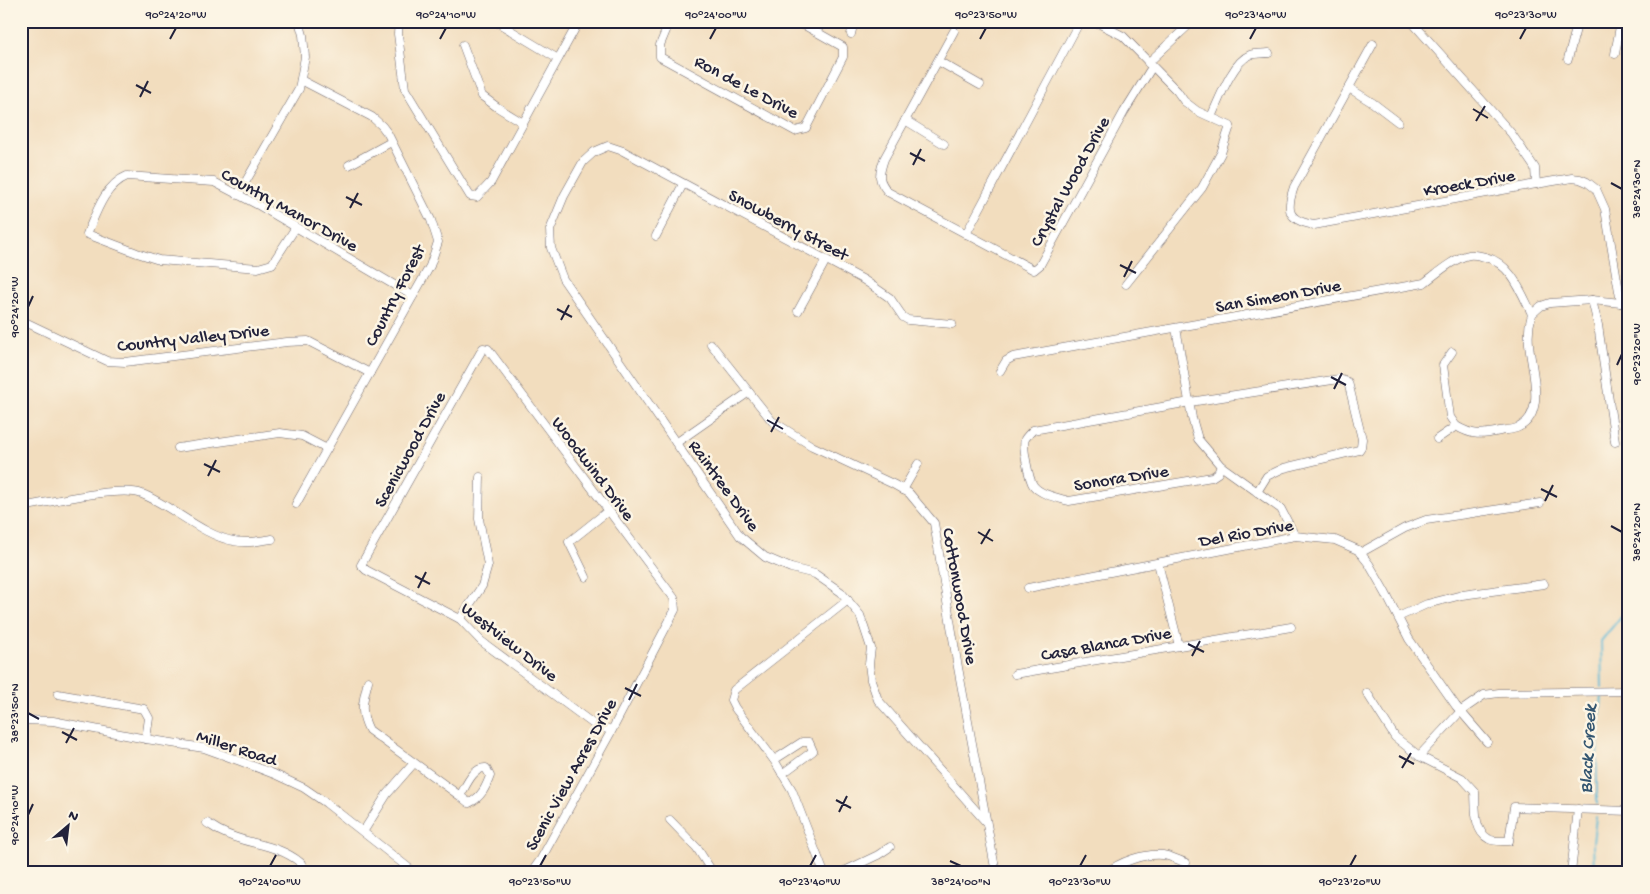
<svg xmlns="http://www.w3.org/2000/svg" width="1650" height="894" viewBox="0 0 1650 894" font-family="'Gochi Hand',sans-serif">
<rect width="100%" height="100%" fill="#fcf5e5"/>
<filter id="ink" filterUnits="userSpaceOnUse"><feTurbulence type="fractalNoise" baseFrequency=".02" numOctaves="2"/><feDisplacementMap in="SourceGraphic" scale="10" xChannelSelector="R" yChannelSelector="G"/><feConvolveMatrix kernelMatrix="1 2 1 2 8 2 1 2 1" color-interpolation-filters="sRGB"/></filter>
<filter id="wash" filterUnits="userSpaceOnUse"><feTurbulence type="fractalNoise" baseFrequency=".0096" numOctaves="4" result="noise"/><feDisplacementMap in="SourceGraphic" scale="20" xChannelSelector="R" yChannelSelector="G"/><feGaussianBlur stdDeviation="1.12" result="paint"/><feColorMatrix in="noise" values="0 0 0 0 0 0 0 0 0 0 0 0 0 0 0 0 0 1.4 0 .05"/><feComposite in="paint" operator="in"/></filter>
<g filter="url(#wash)">
<rect width="100%" height="100%" fill="#f2ddbe"/>
<g fill="none" stroke-linecap="round" stroke-linejoin="round">
<g stroke="#56b8d5" stroke-width="2">
<polyline points="1602,687 1601,641 1623,614 1626,601 1629,572"/>
<polyline points="1597,804 1597,756 1602,695"/>
<polyline points="1594,873 1593,843 1596,817"/>
</g>
</g>
</g>
<g filter="url(#ink)">
<g fill="none" stroke-linecap="round" stroke-linejoin="round">
<g stroke="#6b6369" stroke-width="9">
<g id="minor">
<polyline points="399,21 398,34 405,89 470,196 477,197 491,182 579,21"/>
<polyline points="495,21 558,59"/>
<polyline points="670,21 660,45 660,57 795,131 806,128 843,57 843,47 797,21"/>
<polyline points="1094,21 1123,36 1177,91 1184,101 1197,111 1230,126 1221,153 1202,188 1126,284"/>
<polyline points="1411,21 1511,133 1535,168 1536,184"/>
<path d="M 954,31 L 884,159 C 879,175 877,179 888,192 L 1034,270 L 1040,265 L 1124,112 L 1152,67"/>
<polyline points="851,34 854,21"/>
<path d="M 1373,44 L 1294,187 C 1286,210 1287,220 1314,225 L 1536,184 L 1572,178 L 1580,179 L 1587,182 L 1596,189 L 1605,209 L 1621,303"/>
<polyline points="463,45 482,96 497,107 523,123"/>
<polyline points="1615,54 1621,21"/>
<polyline points="1568,59 1578,21"/>
<polyline points="938,61 980,85"/>
<polyline points="1148,63 1193,21"/>
<polyline points="1349,88 1373,103 1398,122"/>
<path d="M 1211,117 C 1219,100 1232,62 1250,55 C 1255,53 1263,54 1269,53"/>
<polyline points="905,120 944,144"/>
<polyline points="349,165 391,142"/>
<polyline points="238,195 299,89 305,57 303,35 299,21"/>
<path d="M 296,227 L 272,264 L 258,268 L 159,260 L 137,253 L 87,234 C 96,213 105,185 127,176 L 214,182 L 260,206 L 413,296"/>
<polyline points="966,234 1080,21"/>
<polyline points="656,236 683,184"/>
<polyline points="1592,300 1598,325 1615,442"/>
<polyline points="798,311 826,260"/>
<polyline points="1532,314 1541,306 1550,303 1592,300 1621,303 1629,302"/>
<polyline points="21,320 107,361 125,362 287,342 308,341 370,373"/>
<polyline points="952,324 908,320 903,317 890,298 864,280 623,151 608,146 594,152 583,162 564,196 550,230 551,248 563,279 740,536 765,557 791,568 815,574 841,592 860,615 871,648 869,664 871,680 878,700 986,822"/>
<polyline points="1176,328 1192,418 1198,439 1221,466 1281,509 1295,536"/>
<polyline points="711,344 772,421 812,446 893,484 909,493 934,523 957,662 996,873"/>
<polyline points="1452,352 1443,365 1450,417 1456,426"/>
<path d="M 1000,371 L 1006,361 L 1013,357 L 1424,283 C 1436,274 1454,258 1469,255 C 1474,254 1480,256 1485,257 C 1511,263 1521,292 1532,314"/>
<path d="M 1437,439 L 1456,426 C 1473,436 1481,435 1500,431 C 1506,430 1514,430 1519,427 C 1547,413 1531,369 1529,344 C 1528,334 1529,324 1532,314"/>
<polyline points="676,443 749,392"/>
<polyline points="178,448 280,433 302,436 327,449"/>
<path d="M 1221,466 L 1218,473 L 1212,477 L 1069,501 C 1059,498 1040,495 1033,485 C 1029,479 1022,446 1025,439 C 1027,436 1031,432 1033,430 L 1190,402 L 1339,379 L 1348,382 L 1362,439 L 1361,447 L 1359,450 L 1284,468 L 1267,476 L 1257,492"/>
<polyline points="903,490 918,464"/>
<polyline points="296,504 430,266 438,242 431,220 388,134 382,126 372,117 301,80"/>
<path d="M 21,507 C 47,503 120,485 142,494 C 171,505 203,536 234,541 C 246,544 259,541 272,539"/>
<polyline points="1360,553 1405,528 1426,520 1540,503"/>
<polyline points="1158,563 1179,646"/>
<polyline points="586,577 569,542 608,511"/>
<polyline points="1028,588 1295,536 1335,540 1358,550 1369,564 1385,592 1409,639 1456,706 1487,742"/>
<polyline points="1398,617 1427,604 1462,595 1544,584"/>
<polyline points="460,619 482,586 488,565 479,519 480,477"/>
<polyline points="1015,674 1291,627"/>
<path d="M 368,681 C 363,702 359,710 369,730 L 460,796 L 469,803 C 481,798 486,787 490,776 L 486,768 C 473,767 466,786 460,796"/>
<path d="M 1367,693 L 1395,737 L 1419,756 L 1462,778 L 1475,792 C 1476,807 1473,831 1489,839 C 1494,842 1503,841 1509,841 L 1514,807 L 1629,811"/>
<polyline points="58,694 144,709 149,718 146,739"/>
<polyline points="21,720 53,721 146,739 204,748 240,761 274,774 304,788 326,803 415,873"/>
<polyline points="1419,756 1461,711 1484,695 1499,693 1629,691"/>
<polyline points="774,760 802,742 809,742 813,751 782,774"/>
<polyline points="670,820 697,848 713,873"/>
<path d="M 207,823 C 212,826 216,829 220,831 C 248,846 275,842 301,863 L 302,873"/>
<polyline points="363,832 387,794 414,763"/>
<polyline points="531,873 541,859 612,730 675,610 674,598 488,349 483,348 361,565 366,570 460,619 481,641 596,726 612,730"/>
<polyline points="824,873 792,790 774,760 735,708 731,700 734,690 848,600"/>
<polyline points="840,873 878,855 890,847"/>
<path d="M 1106,873 C 1120,862 1144,853 1163,855 C 1171,856 1178,860 1186,863"/>
<polyline points="1571,873 1578,809"/>
</g>
</g>
<use href="#minor" stroke="#fff" stroke-width="8"/>
</g>
</g>
<path fill="none" stroke="#22223b" stroke-width="2" d="M 170,39 L 176,28M 440,39 L 446,28M 710,39 L 716,28M 980,39 L 986,28M 1250,39 L 1256,28M 1520,39 L 1526,28M 136,85 L 151,93M 140,97 L 148,81M 1473,109 L 1488,118M 1476,121 L 1485,106M 910,153 L 925,161M 913,165 L 921,149M 1611,183 L 1622,189M 346,197 L 362,205M 350,208 L 358,193M 1120,265 L 1136,273M 1124,277 L 1132,261M 28,307 L 33,296M 557,309 L 572,317M 561,320 L 569,305M 1617,365 L 1622,354M 1331,377 L 1346,385M 1334,389 L 1342,373M 767,420 L 783,429M 771,432 L 779,417M 204,464 L 220,472M 208,476 L 216,460M 1541,489 L 1557,497M 1545,501 L 1553,485M 1611,526 L 1622,532M 978,532 L 993,541M 981,544 L 990,529M 415,576 L 430,584M 418,588 L 426,572M 1188,644 L 1204,652M 1192,656 L 1200,641M 625,688 L 641,696M 629,700 L 637,684M 28,713 L 39,719M 62,732 L 77,740M 66,743 L 74,728M 1399,756 L 1414,764M 1402,768 L 1411,753M 836,800 L 851,808M 839,812 L 847,796M 28,815 L 33,804M 950,861 L 961,866M 270,866 L 276,855M 540,866 L 546,855M 810,866 L 816,855M 1080,866 L 1086,855M 1350,866 L 1356,855"/>
<g text-anchor="middle" stroke-width="5" stroke-linejoin="round" paint-order="stroke">
<g font-size="18" fill="#22223b" stroke="#fcf5e5">
<text transform="translate(747 86) rotate(28)" y="6">Ron de Le Drive</text>
<text transform="translate(1069 181) rotate(-61)" y="6">Crystal Wood Drive</text>
<text transform="translate(1469 182) rotate(-10)" y="6">Kroeck Drive</text>
<text transform="translate(290 209) rotate(29)" y="6">Country Manor Drive</text>
<text transform="translate(789 224) rotate(28)" y="6">Snowberry Street</text>
<text transform="translate(394 295) rotate(-63)" y="6">Country Forest</text>
<text transform="translate(1278 295) rotate(-10)" y="6">San Simeon Drive</text>
<text transform="translate(193 337) rotate(-6)" y="6">Country Valley Drive</text>
<text transform="translate(409 449) rotate(-61)" y="6">Scenicwood Drive</text>
<text transform="translate(594 468) rotate(53)" y="6">Woodwind Drive</text>
<text transform="translate(1121 477) rotate(-9)" y="6">Sonora Drive</text>
<text transform="translate(725 485) rotate(54)" y="6">Raintree Drive</text>
<text transform="translate(1246 532) rotate(-10)" y="6">Del Rio Drive</text>
<text transform="translate(961 596) rotate(80)" y="6">Cottonwood Drive</text>
<text transform="translate(510 641) rotate(38)" y="6">Westview Drive</text>
<text transform="translate(1106 643) rotate(-10)" y="6">Casa Blanca Drive</text>
<text transform="translate(237 747) rotate(18)" y="6">Miller Road</text>
<text transform="translate(570 774) rotate(-61)" y="6">Scenic View Acres Drive</text>
</g>
<g font-size="19" font-style="italic" fill="#345671" stroke="#fcf5e5">
<text transform="translate(1586 749) rotate(-87)" y="7">Black Creek</text>
</g>
</g>
<rect width="1650" height="894" fill="none" stroke="#fcf5e5" stroke-width="55"/>
<g transform="translate(68 826) rotate(28)" stroke="#fcf5e5" stroke-width="4" paint-order="stroke">
<path d="M0-4L9 19L0 12L-9 19Z" fill="#22223b"/>
<text y="-8" font-size="14" font-weight="bold" text-anchor="middle" fill="#22223b">N</text>
</g>
<rect x="28" y="28" width="1594" height="838" fill="none" stroke="#22223b" stroke-width="2"/>
<g font-size="12" text-anchor="middle" fill="#22223b">
<text x="176" y="18">90°24'20"W</text>
<text x="446" y="18">90°24'10"W</text>
<text x="716" y="18">90°24'00"W</text>
<text x="986" y="18">90°23'50"W</text>
<text x="1256" y="18">90°23'40"W</text>
<text x="1526" y="18">90°23'30"W</text>
<text transform="translate(1636 189) rotate(-90)" y="4">38°24'30"N</text>
<text transform="translate(14 307) rotate(-90)" y="4">90°24'20"W</text>
<text transform="translate(1636 354) rotate(-90)" y="4">90°23'20"W</text>
<text transform="translate(1636 532) rotate(-90)" y="4">38°24'20"N</text>
<text transform="translate(14 713) rotate(-90)" y="4">38°23'50"N</text>
<text transform="translate(14 815) rotate(-90)" y="4">90°24'10"W</text>
<text x="270" y="885">90°24'00"W</text>
<text x="540" y="885">90°23'50"W</text>
<text x="810" y="885">90°23'40"W</text>
<text x="961" y="885">38°24'00"N</text>
<text x="1080" y="885">90°23'30"W</text>
<text x="1350" y="885">90°23'20"W</text>
</g>
</svg>
